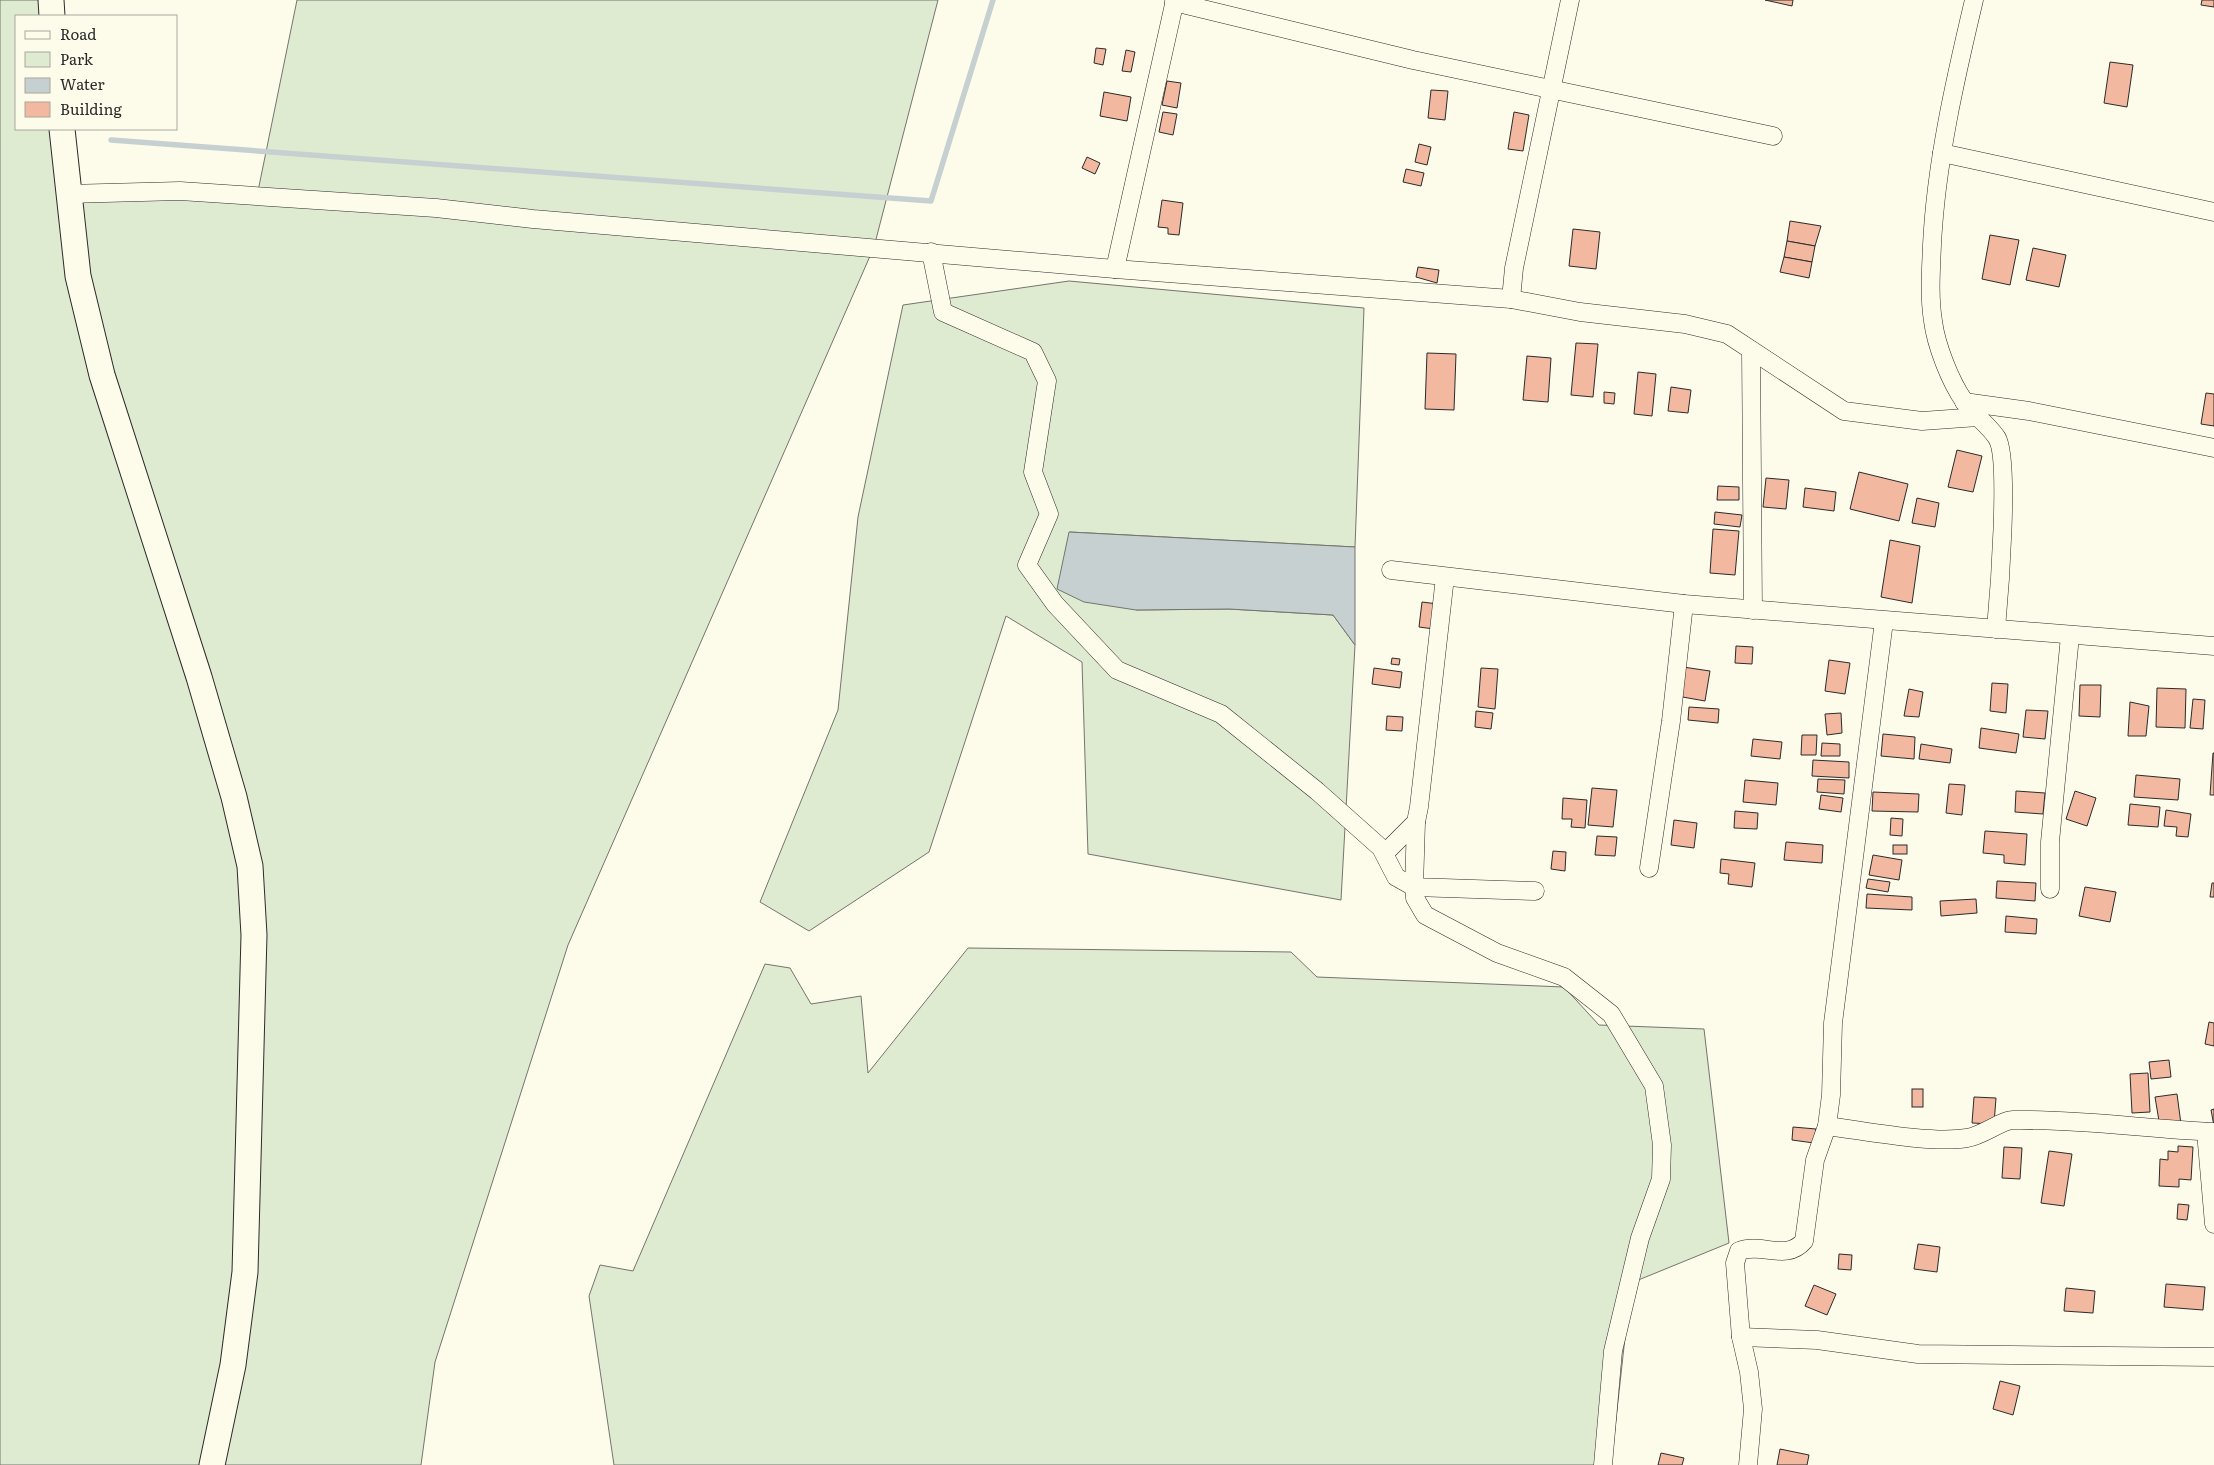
<svg xmlns="http://www.w3.org/2000/svg" width="2214" height="1465" viewBox="0 0 2214 1465" font-family="Literata,serif">
<rect width="100%" height="100%" fill="#fdfbea"/>
<g fill="#deebd1" stroke="#74746e">
<polygon points="0,0 51,0 52,16 16,16 16,129 62,129 67,194 257,196 297,0 938,0 874,247 568,945 435,1362 421,1465 0,1465"/>
<polygon points="1069,281 1364,308 1355,547 1070,532 1136,610 1229,609 1333,615 1355,645 1341,900 1088,854 1082,662 1006,616 929,852 809,931 760,902 838,710 858,517 903,305"/>
<polygon points="968,948 1291,952 1317,977 1564,987 1599,1025 1704,1029 1729,1243 1631,1283 1611,1465 614,1465 589,1296 600,1265 633,1271 765,964 790,968 811,1004 861,996 868,1073"/>
</g>
<polygon fill="#c7d0d0" stroke="#74746e" points="1069,532 1355,547 1355,645 1333,615 1229,609 1136,610 1084,602 1057,589"/>
<g fill="none" stroke-linecap="round" stroke-linejoin="round">
<polyline stroke="#c7d0d0" stroke-width="5.5" points="111,140 931,201 993,0"/>
</g>
<g fill="#f2b8a0" stroke="#2b2b2b">
<polygon points="1765,0 1793,0 1792,6"/>
<polygon points="2202,0 2214,0 2214,7 2201,5"/>
<polygon points="1096,48 1106,49 1103,65 1094,63"/>
<polygon points="1126,50 1135,52 1131,72 1122,71"/>
<polygon points="2110,62 2133,65 2127,107 2104,103"/>
<polygon points="1167,81 1181,83 1177,108 1162,105"/>
<polygon points="1431,90 1448,91 1445,120 1428,118"/>
<polygon points="1104,92 1131,97 1127,121 1100,116"/>
<polygon points="1163,112 1177,114 1173,135 1159,132"/>
<polygon points="1514,112 1529,115 1523,151 1508,149"/>
<polygon points="1419,144 1431,147 1427,165 1415,162"/>
<polygon points="1087,157 1100,163 1095,174 1082,168"/>
<polygon points="1406,169 1424,173 1421,186 1403,182"/>
<polygon points="1162,200 1183,203 1179,235 1168,234 1168,228 1158,227"/>
<polygon points="1790,221 1821,226 1815,246 1787,241"/>
<polygon points="1573,229 1600,232 1596,269 1569,266"/>
<polygon points="1990,235 2019,240 2010,285 1982,279"/>
<polygon points="1787,241 1815,246 1812,262 1784,257"/>
<polygon points="2033,248 2066,255 2059,287 2026,280"/>
<polygon points="1784,257 1812,262 1809,278 1780,272"/>
<polygon points="1418,267 1439,270 1437,283 1416,277"/>
<polygon points="1576,343 1598,344 1593,397 1571,395"/>
<polygon points="1427,353 1456,354 1454,410 1425,409"/>
<polygon points="1527,356 1551,358 1548,402 1523,400"/>
<polygon points="1638,372 1656,374 1652,416 1634,414"/>
<polygon points="1671,387 1691,390 1688,413 1668,411"/>
<polygon points="1604,392 1615,393 1614,404 1604,403"/>
<polygon points="2206,393 2214,394 2214,426 2201,424"/>
<polygon points="1957,450 1982,456 1973,492 1948,487"/>
<polygon points="1859,472 1908,484 1899,521 1850,509"/>
<polygon points="1766,478 1789,480 1786,509 1763,507"/>
<polygon points="1718,486 1739,487 1739,500 1717,500"/>
<polygon points="1805,488 1836,492 1834,511 1803,507"/>
<polygon points="1917,498 1939,503 1935,527 1912,523"/>
<polygon points="1715,512 1742,515 1740,527 1714,524"/>
<polygon points="1713,529 1739,531 1735,575 1710,573"/>
<polygon points="1890,540 1920,546 1912,603 1881,597"/>
<polygon points="1422,602 1438,604 1434,629 1419,627"/>
<polygon points="1736,646 1753,647 1752,664 1735,663"/>
<polygon points="1392,658 1400,659 1399,665 1391,664"/>
<polygon points="1829,660 1850,663 1845,694 1825,691"/>
<polygon points="1683,667 1710,671 1705,701 1677,696"/>
<polygon points="1374,668 1402,672 1400,688 1372,684"/>
<polygon points="1481,668 1498,669 1495,709 1478,707"/>
<polygon points="1992,683 2008,684 2006,713 1990,711"/>
<polygon points="2080,685 2101,685 2100,717 2079,716"/>
<polygon points="2157,688 2186,689 2185,728 2156,727"/>
<polygon points="1909,689 1923,692 1919,717 1904,716"/>
<polygon points="2193,699 2205,700 2203,729 2190,728"/>
<polygon points="2130,702 2149,706 2146,736 2128,736"/>
<polygon points="1689,707 1719,709 1718,723 1688,720"/>
<polygon points="2026,710 2048,711 2045,739 2023,737"/>
<polygon points="1476,711 1493,713 1491,729 1475,727"/>
<polygon points="1841,713 1842,733 1827,735 1825,714"/>
<polygon points="1387,716 1403,717 1402,731 1386,730"/>
<polygon points="1981,728 2019,734 2016,753 1979,748"/>
<polygon points="1883,734 1915,737 1914,759 1881,756"/>
<polygon points="1802,735 1817,735 1816,755 1801,755"/>
<polygon points="1753,739 1782,742 1780,759 1751,756"/>
<polygon points="1822,743 1840,744 1840,756 1821,756"/>
<polygon points="1921,744 1952,749 1950,763 1919,759"/>
<polygon points="2213,753 2214,753 2214,795 2210,795"/>
<polygon points="1813,760 1849,762 1849,778 1812,776"/>
<polygon points="2136,775 2180,779 2178,800 2134,797"/>
<polygon points="1818,779 1845,780 1844,794 1817,792"/>
<polygon points="1745,780 1778,783 1776,805 1743,802"/>
<polygon points="1949,784 1965,785 1962,815 1946,813"/>
<polygon points="1592,788 1617,790 1613,827 1588,825"/>
<polygon points="2016,791 2045,793 2043,814 2015,812"/>
<polygon points="2075,791 2096,798 2087,826 2066,819"/>
<polygon points="1873,792 1919,794 1918,812 1872,811"/>
<polygon points="1821,795 1843,798 1841,812 1819,809"/>
<polygon points="1563,798 1587,800 1585,828 1571,827 1572,819 1562,819"/>
<polygon points="2130,804 2160,807 2158,827 2128,825"/>
<polygon points="2166,810 2191,814 2188,837 2176,836 2177,827 2164,826"/>
<polygon points="1735,811 1758,813 1757,829 1734,828"/>
<polygon points="1891,818 1903,819 1902,836 1890,835"/>
<polygon points="1674,820 1697,823 1694,848 1671,845"/>
<polygon points="1985,831 2027,834 2025,865 2004,863 2004,855 1983,853"/>
<polygon points="1597,836 1617,837 1615,856 1595,855"/>
<polygon points="1786,842 1823,845 1822,863 1784,860"/>
<rect x="1893" y="845" width="14" height="9"/>
<polygon points="1553,851 1566,852 1565,871 1551,869"/>
<polygon points="1873,855 1902,860 1899,880 1869,875"/>
<polygon points="1721,859 1755,863 1752,887 1728,884 1729,874 1720,873"/>
<polygon points="1868,879 1890,882 1888,892 1866,888"/>
<polygon points="1997,881 2036,883 2035,901 1996,898"/>
<polygon points="2212,883 2214,883 2214,897 2210,897"/>
<polygon points="2085,887 2116,892 2110,922 2079,916"/>
<polygon points="1867,894 1912,897 1912,910 1866,908"/>
<polygon points="1976,899 1977,913 1941,916 1940,901"/>
<polygon points="2006,916 2037,919 2036,934 2005,932"/>
<polygon points="2209,1022 2214,1023 2214,1046 2205,1044"/>
<polygon points="2169,1060 2171,1077 2151,1079 2149,1062"/>
<polygon points="2148,1073 2150,1112 2132,1113 2130,1074"/>
<rect x="1912" y="1089" width="11" height="18"/>
<polygon points="2177,1094 2181,1124 2160,1127 2155,1097"/>
<polygon points="1974,1097 1996,1098 1994,1124 1972,1123"/>
<polygon points="2214,1109 2214,1126 2211,1110"/>
<polygon points="1793,1127 1816,1129 1814,1143 1792,1140"/>
<polygon points="2178,1146 2193,1147 2191,1180 2179,1179 2179,1187 2159,1186 2160,1159 2168,1160 2168,1151 2178,1152"/>
<polygon points="2004,1147 2022,1148 2020,1179 2002,1178"/>
<polygon points="2049,1151 2072,1154 2064,1206 2041,1203"/>
<polygon points="2178,1204 2189,1205 2187,1220 2177,1219"/>
<polygon points="1918,1244 1940,1247 1937,1272 1914,1269"/>
<polygon points="1839,1254 1852,1255 1851,1270 1838,1269"/>
<polygon points="2166,1284 2205,1287 2203,1310 2164,1307"/>
<polygon points="1814,1285 1836,1294 1827,1315 1805,1306"/>
<polygon points="2066,1288 2095,1291 2093,1313 2064,1311"/>
<polygon points="2000,1381 2020,1386 2013,1415 1993,1409"/>
<polygon points="1780,1449 1809,1455 1807,1465 1777,1465"/>
<polygon points="1661,1453 1684,1458 1682,1465 1658,1465"/>
</g>
<g fill="none" stroke-linecap="round" stroke-linejoin="round">
<g stroke="#2b2b2b" stroke-width="19">
<g id="minor">
<path d="M 1974,0 C 1955,80 1936,163 1932,245 C 1931,270 1929,296 1933,321 C 1936,345 1950,381 1964,401 C 1973,415 1988,424 1997,438 C 2010,459 1999,597 1996,629"/>
<polyline points="1174,2 1413,60 1773,136"/>
<polyline points="1942,153 2214,212"/>
<polyline points="67,194 180,191 436,208 533,219 1115,269 1511,299 1580,312 1685,324 1727,334 1844,411 1922,421 1978,417"/>
<polyline points="931,252 943,312 1033,352 1047,381 1033,472 1049,514 1027,565 1055,604 1117,670 1221,714 1317,791 1381,848 1396,877 1414,887 1415,898 1425,915 1497,953 1564,977 1611,1014 1654,1086 1662,1145 1661,1179 1640,1238 1613,1351 1603,1465"/>
<polyline points="1115,269 1175,0"/>
<polyline points="1511,299 1514,268 1570,0"/>
<polyline points="1751,350 1753,610"/>
<polyline points="1964,402 2029,411 2214,448"/>
<polyline points="1391,570 1684,604 2214,646"/>
<polyline points="1416,822 1414,887 1535,891"/>
<polyline points="1385,853 1416,822 1419,807 1445,577"/>
<polyline points="1649,868 1671,721 1684,604"/>
<polyline points="2050,889 2050,842 2070,636"/>
<path d="M 1827,1126 C 1867,1131 1930,1144 1967,1138 C 1982,1136 2002,1120 2013,1120 C 2080,1119 2147,1129 2214,1132"/>
<polyline points="2206,1132 2214,1224"/>
<polyline points="1741,1337 1817,1340 1918,1354 2214,1357"/>
<path d="M 1748,1465 L 1753,1409 L 1749,1372 L 1741,1337 L 1735,1263 L 1739,1251 C 1762,1242 1786,1262 1804,1241 L 1815,1160 L 1827,1126 L 1831,1095 L 1833,1023 L 1884,621"/>
</g>
</g>
<g stroke="#2b2b2b" stroke-width="27">
<g id="secondary">
<polyline points="51,0 52,16"/>
<polyline points="62,129 78,276 102,375 199,677 234,797 250,866 254,935 245,1272 233,1365 212,1465"/>
</g>
</g>
<use href="#minor" stroke="#fdfbea" stroke-width="18"/>
<use href="#secondary" stroke="#fdfbea" stroke-width="25"/>
</g>
<rect x="15" y="15" width="162" height="115" fill="#fdfbea" stroke="#a9a89e"/>
<rect x="25" y="31" width="25" height="8" fill="#fdfbea" stroke="#a9a89e"/>
<text x="60" y="40" font-size="15" fill="#2b2b2b">Road</text>
<rect x="25" y="52" width="25" height="15" fill="#deebd1" stroke="#a9a89e"/>
<text x="60" y="65" font-size="15" fill="#2b2b2b">Park</text>
<rect x="25" y="78" width="25" height="15" fill="#c7d0d0" stroke="#a9a89e"/>
<text x="60" y="90" font-size="15" fill="#2b2b2b">Water</text>
<rect x="25" y="102" width="25" height="15" fill="#f2b8a0" stroke="#a9a89e"/>
<text x="60" y="115" font-size="15" fill="#2b2b2b">Building</text>
</svg>
